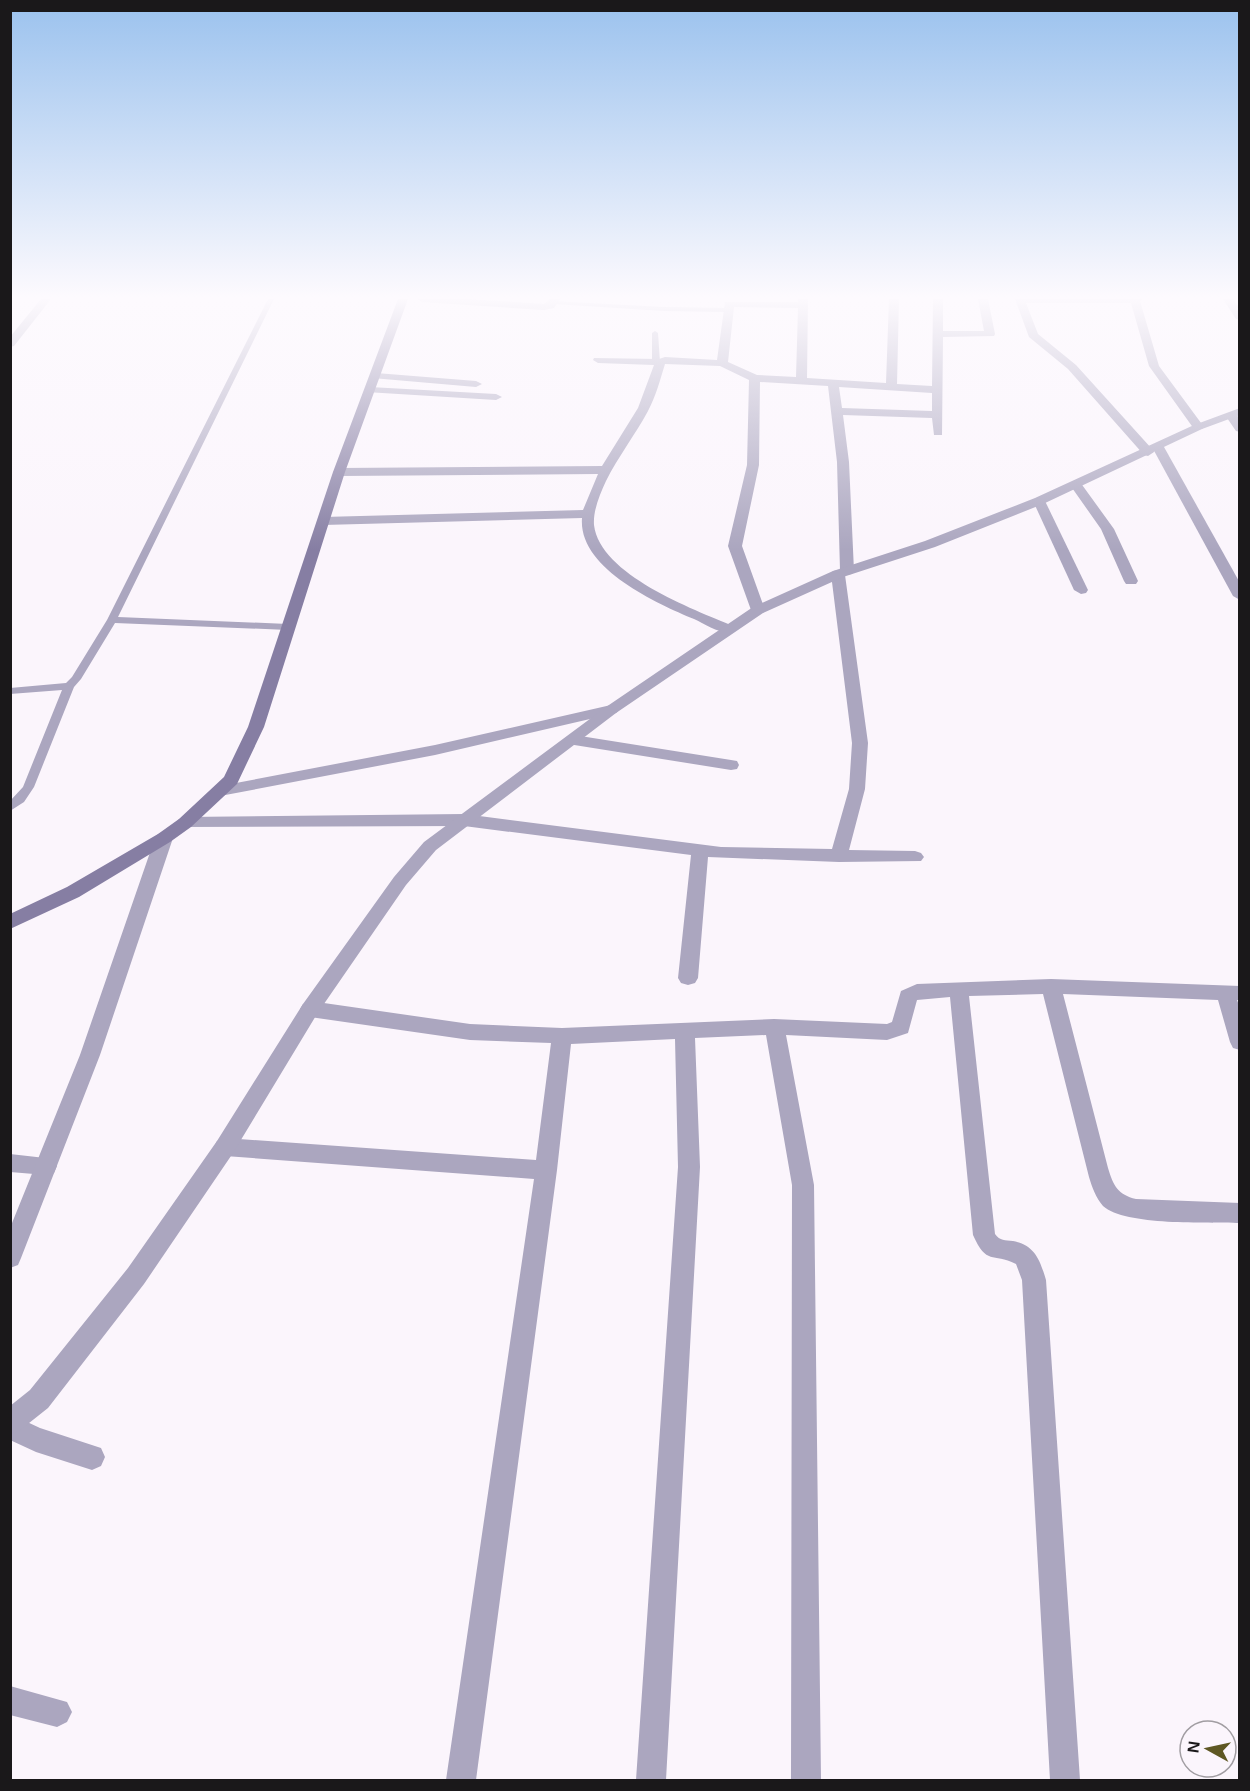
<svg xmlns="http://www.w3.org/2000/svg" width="1250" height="1791" viewBox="0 0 1250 1791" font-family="Helvetica,sans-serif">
<rect width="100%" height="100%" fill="#fbf5fc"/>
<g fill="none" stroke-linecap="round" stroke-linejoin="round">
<g fill="#aba6bf" fill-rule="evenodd">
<polygon points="268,299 274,299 118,617 288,624 293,627 288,630 115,623 81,679 74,687 34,787 24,802 10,811 10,801 23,787 62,690 10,694 10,688 66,683 72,677 107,620"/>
<polygon points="552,301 664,307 728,308 731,310 728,312 664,311 554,304 551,302"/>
<polygon points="655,331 658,333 660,362 656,364 652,362 652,333"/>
</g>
<g fill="#aba6bf" fill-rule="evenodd">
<polygon points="41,299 51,299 14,346 10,347 10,337"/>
<polygon points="417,299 469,299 544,304 550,299 560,299 554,308 544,310 422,302"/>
<path d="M 798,299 L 808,299 L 807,378 L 886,383 L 889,299 L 899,299 L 897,384 L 932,386 L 933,299 L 943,299 L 943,331 L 984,331 L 978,299 L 988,299 L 995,334 L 994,336 L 943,337 L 942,435 L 934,435 L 932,418 L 843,415 L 849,462 L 854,571 L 852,574 L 845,575 L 868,743 L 865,789 L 849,850 L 915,851 L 921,853 L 924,857 L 921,861 L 839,862 L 708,857 L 698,978 L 695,983 L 688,985 L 681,983 L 678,978 L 691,855 L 464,826 L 179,827 L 176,823 L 179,819 L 185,817 L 464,814 L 721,847 L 832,849 L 849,789 L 852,743 L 831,574 L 833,571 L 840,570 L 837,462 L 828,386 L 760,382 L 759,465 L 742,546 L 765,610 L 763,613 L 753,613 L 751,610 L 728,546 L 747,465 L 749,380 L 720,366 L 665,364 C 660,380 656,396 648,411 C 635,435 618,457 606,481 C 600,494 593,510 594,525 C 600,575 693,609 733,626 L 735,629 L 733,632 C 721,635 705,624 694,619 C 656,603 578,568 582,518 L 323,525 L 317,521 L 323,517 L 583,510 L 598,474 L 339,476 L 333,472 L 339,468 L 602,466 L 638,408 L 654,365 L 598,363 L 593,360 L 594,358 L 659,359 L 665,357 L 717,360 L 725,302 L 798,302 ZM 734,307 L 798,308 L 796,377 L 757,375 L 728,362 ZM 839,387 L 932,393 L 932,411 L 842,408 Z"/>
<polygon points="1015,299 1142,299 1140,301 1159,366 1204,427 1202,429 1194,429 1149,366 1131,303 1026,303 1038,334 1076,365 1152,449 1154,452 1148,456 1144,455 1068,369 1029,337"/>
<polygon points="1223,299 1233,299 1240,309 1240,320 1236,319"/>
<polygon points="376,373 476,381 482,384 476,387 372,378 371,376"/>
<polygon points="370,387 496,394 502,397 496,400 366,392 366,388"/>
<polygon points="1231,412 1235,413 1240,419 1240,432 1236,431 1225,415"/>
<polygon points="1158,443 1164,447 1240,583 1240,600 1233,596 1152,447"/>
<polygon points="1076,481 1080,482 1114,529 1138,581 1136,584 1126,584 1124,581 1101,529 1070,485"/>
<polygon points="1039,497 1045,501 1088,590 1086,593 1081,594 1074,590 1033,501"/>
<polygon points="611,705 616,707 619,710 616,713 435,755 220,796 214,795 212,791 214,787 220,786 435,745"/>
<polygon points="574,735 731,760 737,761 739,765 737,769 731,770 568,744 566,740"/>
<path d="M 1051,979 L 1240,986 L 1240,1000 L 1237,1000 L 1240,1008 L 1240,1050 L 1233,1048 L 1230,1042 L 1218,1000 L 1063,994 L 1108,1168 C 1113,1185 1118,1195 1136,1199 L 1240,1203 L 1240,1223 C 1208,1222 1125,1226 1103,1206 C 1096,1198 1092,1187 1089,1177 L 1043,994 L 969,996 L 995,1234 C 1000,1241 1005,1240 1013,1241 C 1035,1245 1040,1260 1046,1280 L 1080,1780 L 1050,1780 L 1022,1280 L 1016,1264 C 992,1252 987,1266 973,1235 L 950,997 L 917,1000 L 908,1033 L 887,1040 L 786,1035 L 814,1185 L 821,1780 L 791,1780 L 792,1185 L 766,1035 L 695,1038 L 700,1167 L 666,1780 L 636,1780 L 678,1167 L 675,1039 L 571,1044 L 557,1170 L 476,1780 L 446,1780 L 534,1179 L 225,1156 L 217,1153 L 214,1147 L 217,1141 L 225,1138 L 536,1160 L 551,1043 L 470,1040 L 310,1017 L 303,1014 L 300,1009 L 303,1004 L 310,1001 L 470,1024 L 562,1028 L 774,1019 L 887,1024 L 892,1022 L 901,991 L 917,984 Z"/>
<polygon points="10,1154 54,1159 57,1166 54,1173 46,1175 10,1172"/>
<polygon points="10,1414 40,1428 101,1448 105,1457 101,1466 92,1470 36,1452 10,1440"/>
<polygon points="10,1686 67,1702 72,1712 67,1722 57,1727 10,1715"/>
</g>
<g fill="#aba6bf" fill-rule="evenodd">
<polygon points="1240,408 1240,415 1202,429 1043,504 935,547 843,577 763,613 616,713 436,850 406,885 317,1014 233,1153 144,1284 48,1408 19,1431 10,1434 10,1406 30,1390 128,1268 217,1141 303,1004 394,877 424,842 606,707 753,607 833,571 925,541 1035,498 1194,425"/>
<polygon points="164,832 170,834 173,838 100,1055 21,1258 18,1265 10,1268 10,1228 80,1055 155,838 158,834"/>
</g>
<polygon fill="#867ea3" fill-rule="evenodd" points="398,299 408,299 345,472 264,727 237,784 191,827 170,842 79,897 10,929 10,914 67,887 158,834 179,819 224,777 248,727 333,472"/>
</g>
<linearGradient id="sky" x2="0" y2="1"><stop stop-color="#9bc2ee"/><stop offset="0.54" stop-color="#fdfafe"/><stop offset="1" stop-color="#fdfafe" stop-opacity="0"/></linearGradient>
<rect width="1250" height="550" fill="url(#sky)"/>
<rect width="1250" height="1791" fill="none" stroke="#1a181a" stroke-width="24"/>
<g transform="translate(1208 1749) rotate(278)"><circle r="28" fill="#fbf5fc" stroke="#a19da2" stroke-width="1.5"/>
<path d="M0-4.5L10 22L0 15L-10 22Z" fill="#5e5723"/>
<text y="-9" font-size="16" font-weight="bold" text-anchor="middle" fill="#1a181a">N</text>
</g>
</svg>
